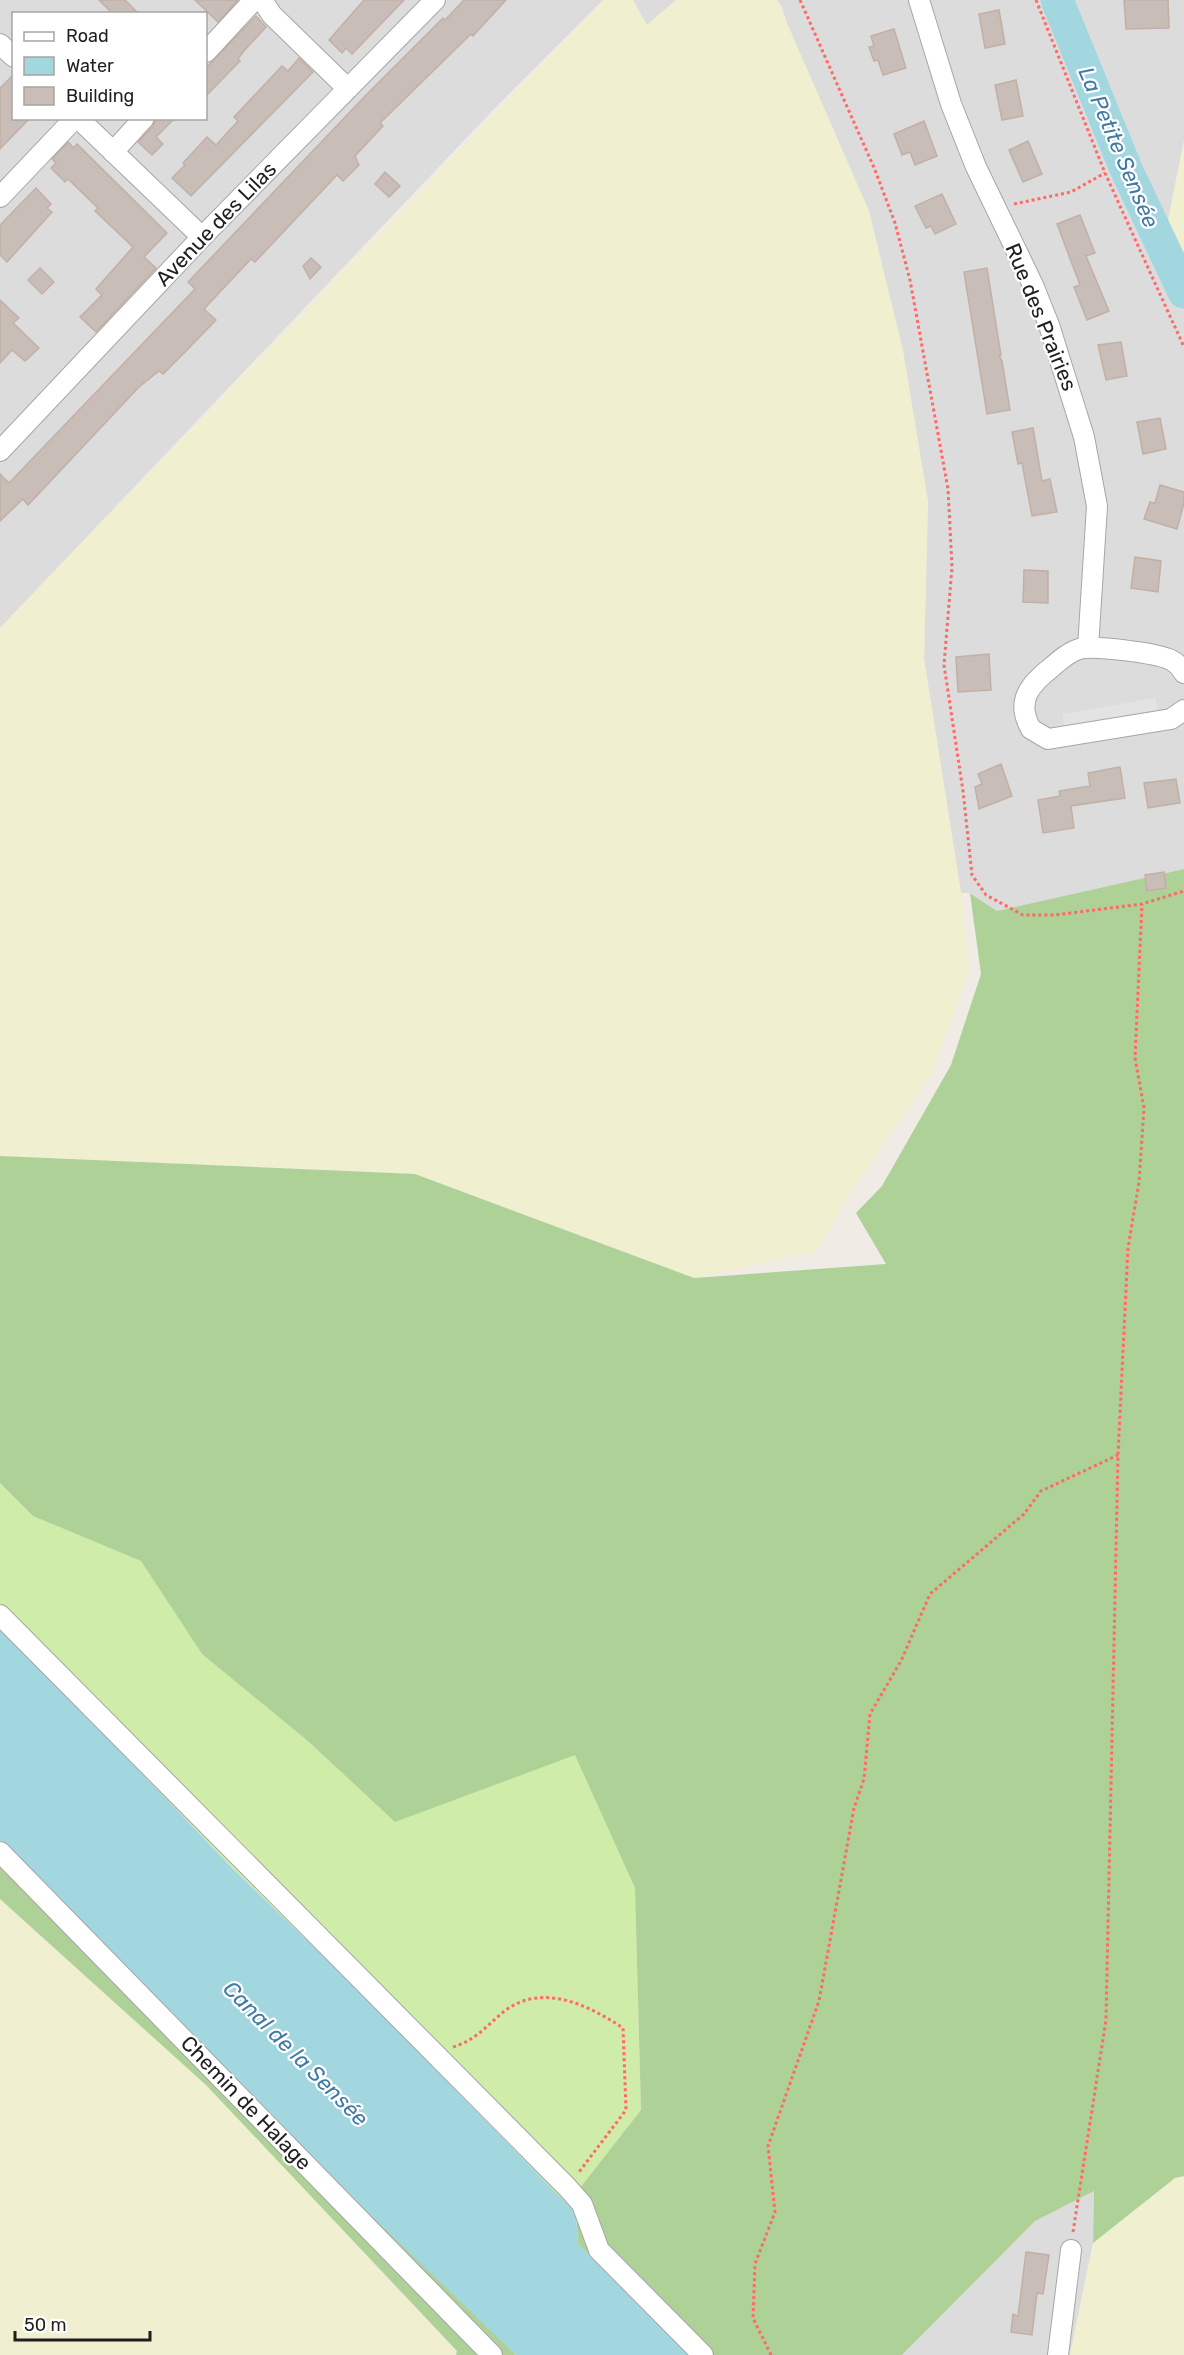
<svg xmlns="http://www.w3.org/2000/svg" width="1184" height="2355" viewBox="0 0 1184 2355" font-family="Rubik,sans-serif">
<rect width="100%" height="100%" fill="#f0ebe4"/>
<g fill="#dddcdc" fill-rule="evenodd">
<path d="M 0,0 L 603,0 L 495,108 L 0,628 ZM 14,14 L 206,14 L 206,118 L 14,118 Z"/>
<polygon points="633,0 676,0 647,25"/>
<polygon points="777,0 1184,0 1184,141 1168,220 1184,257 1184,869 997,911 971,893 961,893 924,659 928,501 782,7"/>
<polygon points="1094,2191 1093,2243 1070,2355 902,2355 1035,2221"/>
</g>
<g fill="#f0efcf">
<polygon points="604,0 633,0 647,25 676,0 777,0 869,211 903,350 928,501 924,659 961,893 969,969 933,1072 845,1201 817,1251 694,1278 415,1174 0,1156 0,628"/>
<polygon points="1184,141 1184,257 1168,220"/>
<polygon points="0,1899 206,2085 457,2352 456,2355 0,2355"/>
<polygon points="1184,2176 1184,2355 1070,2355 1093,2243 1175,2178"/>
</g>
<polygon fill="#cfeca8" points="0,1483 33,1516 141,1561 202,1654 309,1742 395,1822 575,1754 635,1888 641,2110 580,2188 576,2213 348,1980 231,1867 0,1624"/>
<g fill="#add197">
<polygon points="1184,869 1184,2176 1175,2178 1093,2243 1094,2191 1035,2221 902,2355 688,2355 578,2244 576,2213 580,2188 641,2110 635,1888 575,1755 395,1822 309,1742 202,1654 141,1561 33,1516 0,1483 0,1156 415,1174 694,1278 886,1264 856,1213 882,1186 951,1065 981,974 970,893 997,911"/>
<polygon points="0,1842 120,1966 516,2355 456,2355 457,2351 206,2085 0,1899"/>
</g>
<polygon fill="#e3e3e3" points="1155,698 1158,712 1065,728 1062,714"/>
<polygon fill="#a3d7e0" points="0,1624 231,1867 348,1980 576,2213 578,2244 688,2355 516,2355 289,2137 0,1842"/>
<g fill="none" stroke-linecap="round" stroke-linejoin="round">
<polyline stroke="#a3d7e0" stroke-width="33" points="1057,0 1126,169 1184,292"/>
</g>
<g fill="#c8bdb7" stroke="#c2b0a6" stroke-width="1.5">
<polygon points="99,0 125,0 139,14 113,14"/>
<polygon points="195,0 238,0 218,22"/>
<polygon points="364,0 404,0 352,54 346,48 342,53 329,40"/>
<polygon points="464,0 506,0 473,36 471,34 380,123 383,126 355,156 359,165 343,181 337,175 255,262 251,259 204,309 216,320 187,350 163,374 159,371 139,387 28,505 23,499 0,521 0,474 9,483 195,289 188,282 368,93 443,18 445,20"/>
<polygon points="1124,0 1168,0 1169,28 1126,29"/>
<polygon points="999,10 1005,44 985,48 979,14"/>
<polygon points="256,16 266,27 243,52 238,59 240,61 206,96 206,68"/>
<polygon points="894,29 906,68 883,75 878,60 874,61 869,47 874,46 871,36"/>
<polygon points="299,58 313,72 191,196 172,178 185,165 183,163 207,137 216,145 238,121 234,117 282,66 288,71"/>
<polygon points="14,74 14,118 30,118 0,149 0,88"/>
<polygon points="1016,80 1023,116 1002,120 995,85"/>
<polygon points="156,118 175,118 156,137 163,144 152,155 138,142 153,126"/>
<polygon points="924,121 937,156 915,165 910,152 902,155 894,134"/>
<polygon points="1028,141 1042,174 1023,182 1009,150"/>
<polygon points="68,142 74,148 77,144 167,233 144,257 156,268 96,332 80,317 102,295 96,289 133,247 95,211 98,208 68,179 65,182 51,168 56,163 52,159"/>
<polygon points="385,172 400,186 389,197 375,184"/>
<polygon points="36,188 51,204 47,208 52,212 7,262 0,255 0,225"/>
<polygon points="942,194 956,224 935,234 931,226 926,228 915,206"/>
<polygon points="1080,215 1095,253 1086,256 1109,311 1087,320 1074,287 1080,285 1057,224"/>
<polygon points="311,258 321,267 310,279 303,266"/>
<polygon points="40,268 54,282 42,294 28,280"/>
<polygon points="987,268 1001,355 999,356 1002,361 1010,410 987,414 964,272"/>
<polygon points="0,300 19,318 13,323 39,348 25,361 12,350 0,363"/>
<polygon points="1121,342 1127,376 1106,380 1098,345"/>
<polygon points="1160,418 1166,449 1143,454 1137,422"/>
<polygon points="1033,428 1042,481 1050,479 1057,512 1032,516 1022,463 1018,464 1012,432"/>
<polygon points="1160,485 1184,492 1184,503 1177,529 1144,519 1150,502 1155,503"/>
<polygon points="1135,557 1161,561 1158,592 1131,588"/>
<polygon points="1024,570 1048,571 1048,603 1023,602"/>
<polygon points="989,654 991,690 958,692 956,657"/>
<polygon points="1001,764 1012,796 979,809 975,787 982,784 978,774"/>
<polygon points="1120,767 1125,798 1071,806 1074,828 1043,833 1038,800 1060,796 1059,791 1090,786 1088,773"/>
<polygon points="1176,779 1180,803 1148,808 1144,783"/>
<polygon points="1164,872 1166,888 1147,891 1145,875"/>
<polygon points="1026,2252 1049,2255 1043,2294 1037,2293 1032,2335 1011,2332 1013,2314 1018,2316"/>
</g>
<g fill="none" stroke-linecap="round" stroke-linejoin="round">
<g stroke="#a6a6a6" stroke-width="22">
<g id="minor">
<polyline points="262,0 272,15 347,88"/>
<polyline points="919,0 951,104 976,167 1033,285 1049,325 1084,437 1097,506 1088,648"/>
<polyline points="0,44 14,57"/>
<polyline points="206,52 254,0"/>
<polyline points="78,118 202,237"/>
<polyline points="113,152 144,118"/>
<polyline points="0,197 75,118"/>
<polyline points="0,451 202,237 435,0"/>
<path d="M 1184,673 C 1181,668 1177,663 1171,660 C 1157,653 1094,645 1079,649 C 1069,652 1060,660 1052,667 C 1030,684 1015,701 1031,729 L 1048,739 L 1171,719 L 1184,710"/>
<polyline points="0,1615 567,2187 582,2204 599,2250 703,2355"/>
<polyline points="0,1852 492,2355"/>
<polyline points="1058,2355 1071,2250"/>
</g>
</g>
<g stroke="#ff6966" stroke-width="3" stroke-dasharray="3 3" stroke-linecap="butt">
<polyline points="800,0 875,170 895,223 910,280 948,489 952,567 944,665 963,791 972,875 986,895 1023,915 1055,915 1142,904 1184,891"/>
<polyline points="1036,0 1105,173 1184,347"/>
<polyline points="1014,204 1071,192 1105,173"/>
<path d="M 453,2047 C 474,2041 487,2026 502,2013 C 541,1981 588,2005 623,2028 L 626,2110 L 579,2172"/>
<polyline points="1073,2232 1106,2020 1118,1455 1128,1248 1139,1182 1144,1108 1135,1058 1142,904"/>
<polyline points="771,2355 753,2318 755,2264 775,2212 768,2146 819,2001 854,1808 864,1779 870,1714 901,1661 930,1594 1024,1514 1041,1491 1118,1455"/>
</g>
<use href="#minor" stroke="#fff" stroke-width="20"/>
</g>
<g text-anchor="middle" stroke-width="4.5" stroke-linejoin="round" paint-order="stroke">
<g font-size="21" fill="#1f1f1f" stroke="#fff">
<text transform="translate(216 224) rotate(-46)" y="7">Avenue des Lilas</text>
<text transform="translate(1041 317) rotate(68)" y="7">Rue des Prairies</text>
<text transform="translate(246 2103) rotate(46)" y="7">Chemin de Halage</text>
</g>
<g font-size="22" font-style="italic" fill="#417aa3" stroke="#fff">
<text transform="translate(1119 147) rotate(67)" y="8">La Petite Sensée</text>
<text transform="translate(296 2053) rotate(45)" y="8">Canal de la Sensée</text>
</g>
</g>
<rect x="12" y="12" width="195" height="108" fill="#ffffff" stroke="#a5a5a5" stroke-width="1.5"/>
<rect x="24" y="32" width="30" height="9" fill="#ffffff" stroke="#a5a5a5" stroke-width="1.5"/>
<text x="66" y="42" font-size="18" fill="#1f1f1f">Road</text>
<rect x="24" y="57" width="30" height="18" fill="#a3d7e0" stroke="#a5a5a5" stroke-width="1.5"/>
<text x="66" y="72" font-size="18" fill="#1f1f1f">Water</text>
<rect x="24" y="87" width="30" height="18" fill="#c8bdb7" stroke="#a5a5a5" stroke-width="1.5"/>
<text x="66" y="102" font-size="18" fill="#1f1f1f">Building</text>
<path d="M15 2331v9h135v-9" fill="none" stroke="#1f1f1f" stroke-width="3"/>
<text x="24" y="2331" font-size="18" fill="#1f1f1f" stroke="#ffffff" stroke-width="4.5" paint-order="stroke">50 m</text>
</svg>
